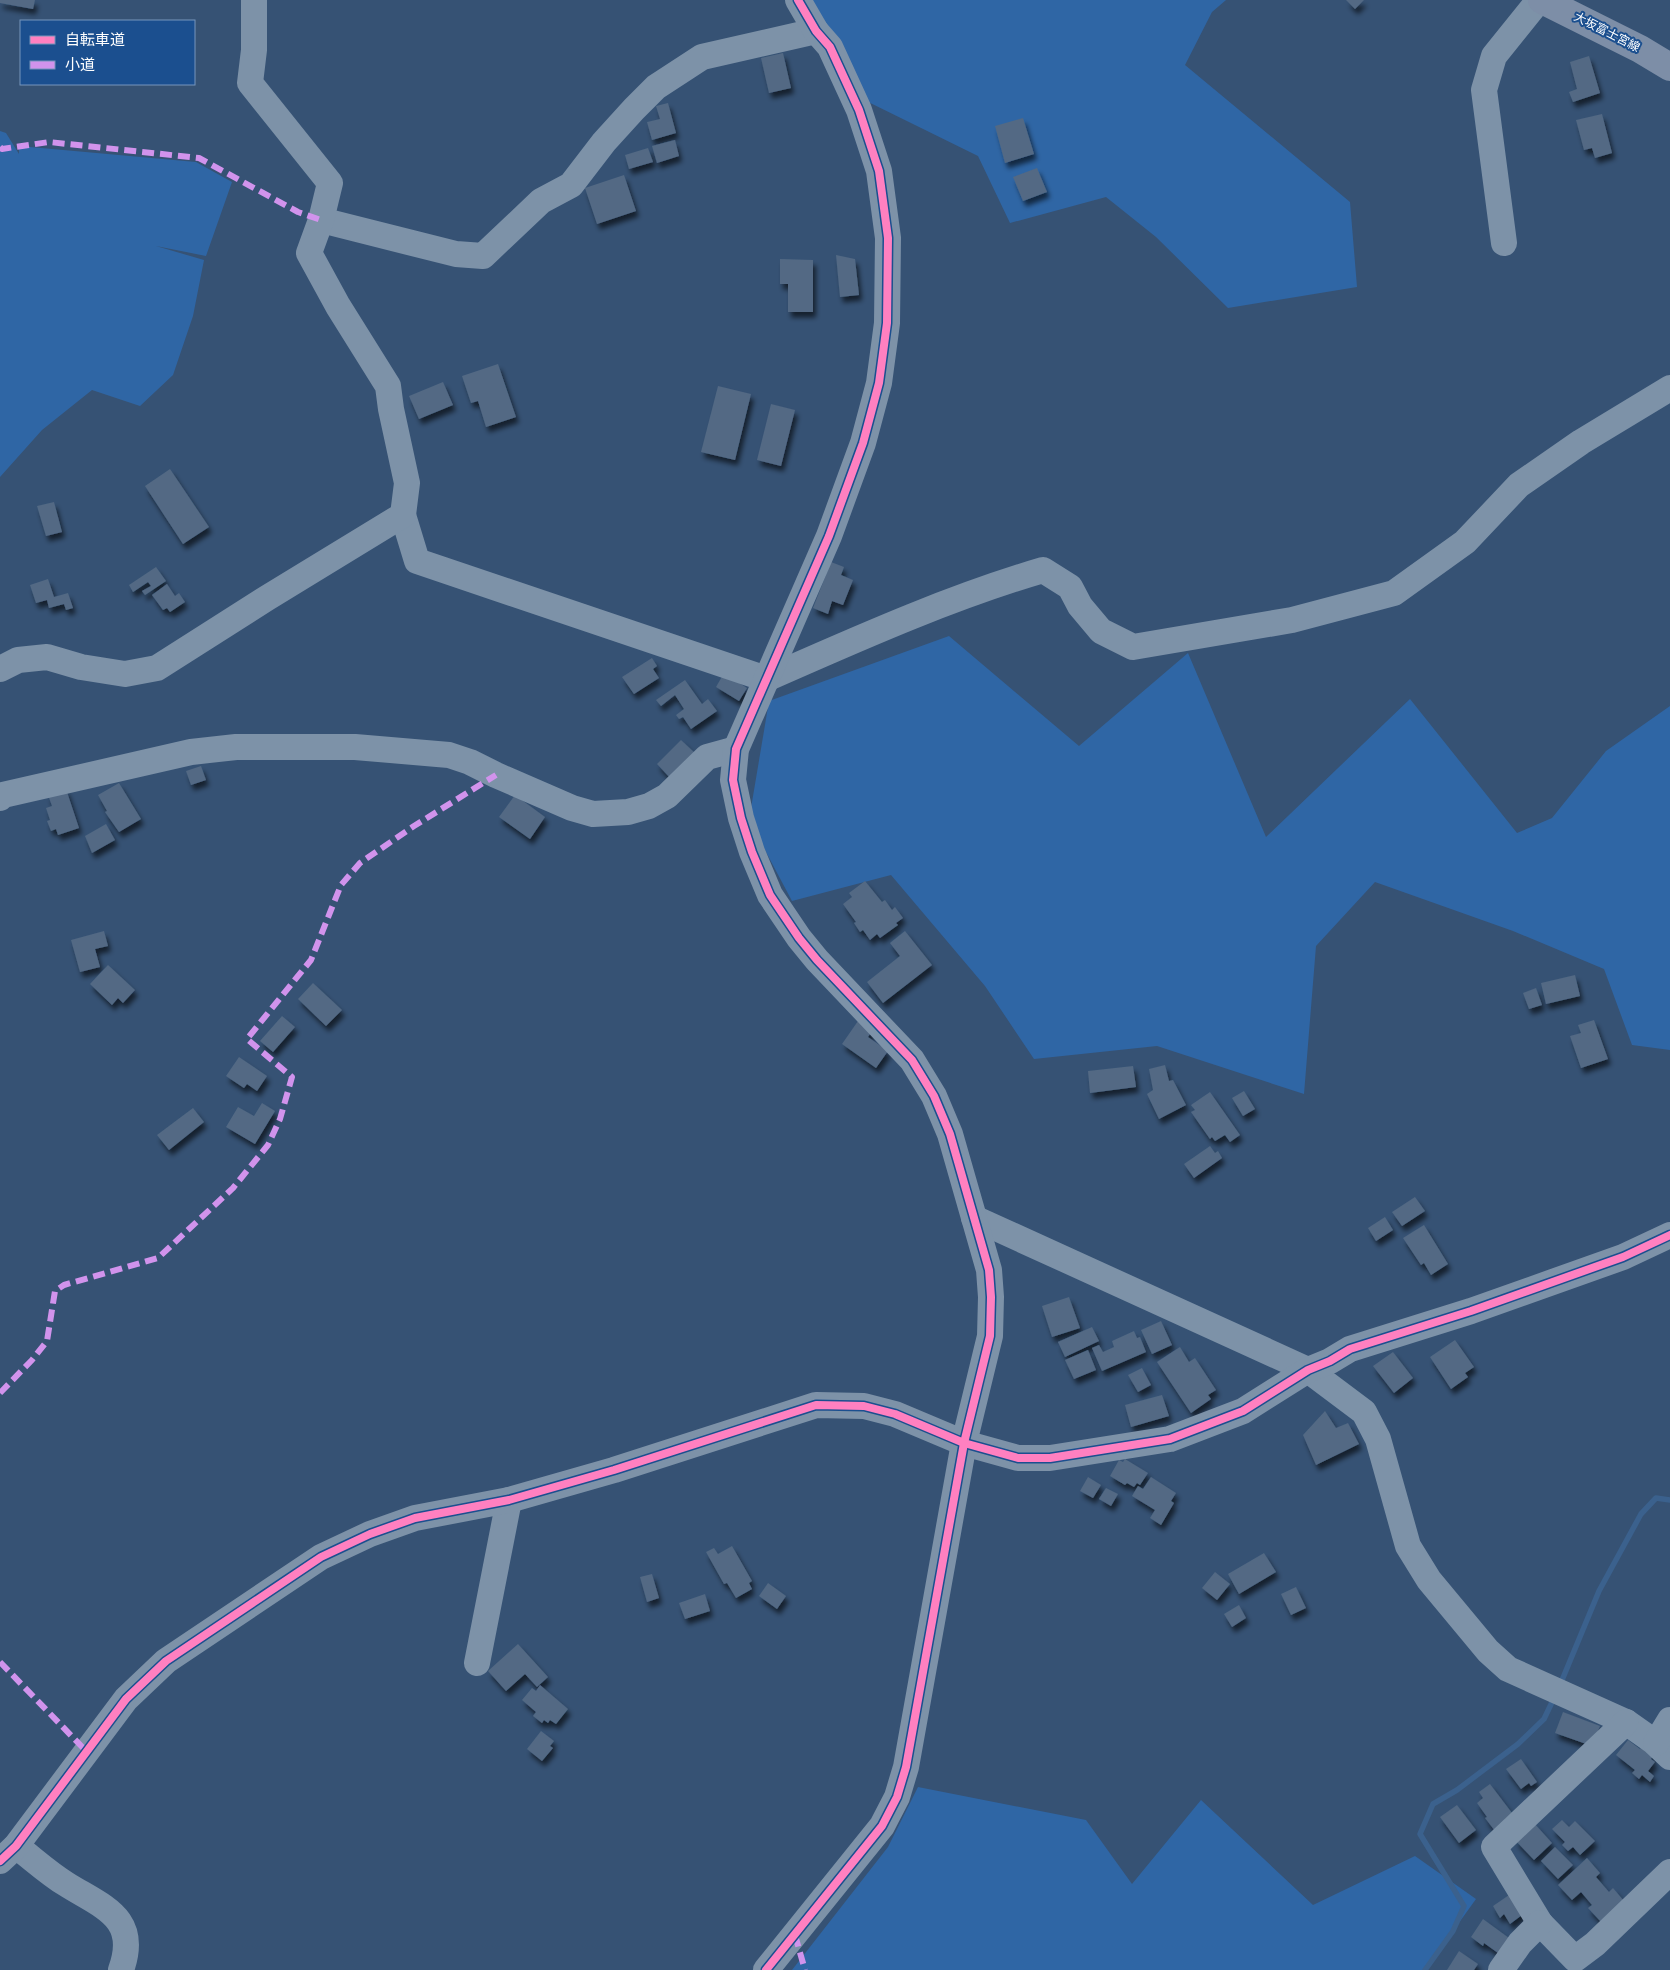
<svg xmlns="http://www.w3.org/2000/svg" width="1670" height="1970" viewBox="0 0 1670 1970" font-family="'DM Sans','Noto Sans JP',sans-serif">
<defs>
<filter id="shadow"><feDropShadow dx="3" dy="5.5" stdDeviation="2.5" flood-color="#0009"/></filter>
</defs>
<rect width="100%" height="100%" fill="#365274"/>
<g fill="#2f66a5">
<polygon points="810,0 1226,0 1212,12 1185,65 1350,202 1357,287 1228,308 1156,237 1106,197 1010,223 978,156 852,94"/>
<polygon points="0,131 6,133 19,154 19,146 196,162 232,182 206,256 156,246 204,260 193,316 173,375 140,406 92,390 42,430 0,477"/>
<polygon points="949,636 1079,746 1188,653 1266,837 1410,699 1517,833 1552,818 1606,751 1670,706 1670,1050 1632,1045 1604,969 1513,931 1375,882 1316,946 1304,1094 1157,1046 1034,1059 985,986 891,875 792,901 749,820 769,701"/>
<polygon points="918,1787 1086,1820 1132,1884 1201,1800 1313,1905 1415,1856 1476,1899 1425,1970 792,1970 888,1847"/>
</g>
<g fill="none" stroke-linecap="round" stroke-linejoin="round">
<g stroke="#3b618d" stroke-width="5.5">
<polyline points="1560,1685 1599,1591 1641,1514 1656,1498 1670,1500"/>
<polyline points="1425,1970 1453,1931 1464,1906 1420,1834 1433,1804 1457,1790 1518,1744 1544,1719 1554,1698"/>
</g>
</g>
<g fill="#526984" filter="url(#shadow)">
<polygon points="0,0 35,0 33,9 0,3"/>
<polygon points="1346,0 1364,0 1355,9"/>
<polygon points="783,53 791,88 769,93 761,58"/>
<polygon points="1589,56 1600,93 1573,102 1569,92 1577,89 1570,62"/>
<polygon points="668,103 676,133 652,140 647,122 660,119 656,106"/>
<polygon points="1602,114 1612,153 1595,158 1592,148 1584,150 1576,120"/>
<polygon points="1023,118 1034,154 1005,163 995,126"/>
<polygon points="675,140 679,156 657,163 652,146"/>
<polygon points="648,148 653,162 629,169 625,155"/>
<polygon points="1037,168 1047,192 1023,201 1013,177"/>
<polygon points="624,175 636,211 597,224 585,188"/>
<polygon points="836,255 855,259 859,295 840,297"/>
<polygon points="780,259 813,260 813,312 788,312 788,284 780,284"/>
<polygon points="498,364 516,417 486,427 478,401 471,403 462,376"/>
<polygon points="443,382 453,405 419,419 409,396"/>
<polygon points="718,386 751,394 735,460 701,452"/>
<polygon points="771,404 795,410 781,466 757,460"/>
<polygon points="170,469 209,527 183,544 145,486"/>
<polygon points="54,502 62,532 46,536 37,506"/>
<polygon points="831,562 844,567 841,575 853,580 843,605 832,601 828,614 813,608"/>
<polygon points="156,567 166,581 145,595 142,591 151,586 148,582 133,592 129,585"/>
<polygon points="48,579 54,597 68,593 73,608 66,610 64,604 49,608 47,600 36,603 30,585"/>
<polygon points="167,584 175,596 179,593 185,602 170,612 167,608 163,610 152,595"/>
<polygon points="652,658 657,666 653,669 659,678 634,694 622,677"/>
<polygon points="724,673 747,688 739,701 716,687"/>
<polygon points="685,680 702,704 708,699 717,711 691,729 683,717 679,719 676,715 684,709 675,695 661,706 656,700"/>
<polygon points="681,740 695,753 671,779 657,764"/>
<polygon points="201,766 206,780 191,785 186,771"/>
<polygon points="119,783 141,819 119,832 105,812 107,811 98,795"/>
<polygon points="66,789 79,828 58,835 56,829 51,831 47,821 50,820 46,808 52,806 48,795"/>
<polygon points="515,795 545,817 530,839 499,817"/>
<polygon points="106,824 115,840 92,853 85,836"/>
<polygon points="865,881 882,902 885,900 892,910 895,907 903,918 896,923 898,925 880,938 877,934 870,940 863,930 860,932 854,923 856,922 843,904 852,897 849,893"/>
<polygon points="104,931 108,946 95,949 100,967 80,972 71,940"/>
<polygon points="905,931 932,965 883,1003 867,982 900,956 890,943"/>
<polygon points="108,965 135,990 123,1003 118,998 112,1005 90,984"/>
<polygon points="1575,975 1580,996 1546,1004 1541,983"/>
<polygon points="313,983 342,1010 326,1026 298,999"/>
<polygon points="1536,988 1542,1005 1529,1009 1523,993"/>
<polygon points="282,1016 295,1027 273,1052 260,1041"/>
<polygon points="1594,1020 1608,1059 1581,1068 1570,1036 1581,1033 1578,1025"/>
<polygon points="858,1021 872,1031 868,1037 888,1051 876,1068 842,1044"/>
<polygon points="239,1057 267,1076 257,1091 247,1084 244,1088 226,1076"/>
<polygon points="1165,1065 1169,1081 1173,1080 1186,1105 1159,1119 1147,1094 1153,1090 1149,1069"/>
<polygon points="1133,1066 1136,1087 1090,1093 1088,1071"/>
<polygon points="1244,1091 1255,1109 1243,1116 1232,1098"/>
<polygon points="1210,1092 1240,1135 1230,1142 1225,1135 1215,1141 1212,1137 1210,1139 1191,1112 1195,1110 1191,1105"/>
<polygon points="262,1103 275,1111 255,1144 226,1127 238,1107 254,1116"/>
<polygon points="193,1108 204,1122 169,1150 157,1135"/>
<polygon points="1210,1146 1215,1153 1218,1151 1222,1158 1194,1178 1184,1164"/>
<polygon points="1415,1197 1425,1211 1402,1226 1392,1212"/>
<polygon points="1385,1217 1393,1230 1376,1241 1368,1228"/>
<polygon points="1424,1225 1448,1264 1431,1275 1424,1263 1421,1265 1403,1238"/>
<polygon points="1069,1297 1080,1328 1052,1337 1042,1306"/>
<polygon points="1161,1321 1172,1345 1152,1354 1141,1330"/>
<polygon points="1092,1327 1099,1341 1065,1357 1058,1342"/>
<polygon points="1134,1331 1137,1338 1140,1337 1146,1352 1102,1371 1092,1348 1099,1345 1103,1352 1114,1347 1112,1341"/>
<polygon points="1455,1340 1474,1367 1465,1373 1468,1377 1451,1389 1430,1357"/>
<polygon points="1180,1347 1189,1362 1195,1358 1216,1390 1208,1395 1211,1399 1191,1413 1157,1362"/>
<polygon points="1088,1350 1096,1370 1074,1379 1065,1360"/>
<polygon points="1393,1352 1413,1378 1394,1393 1373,1366"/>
<polygon points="1142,1368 1151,1385 1138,1392 1128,1375"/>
<polygon points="1162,1395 1169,1416 1131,1427 1125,1405"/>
<polygon points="1325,1411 1336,1428 1348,1423 1359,1444 1316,1465 1303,1435"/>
<polygon points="1125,1459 1148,1473 1140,1485 1137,1483 1134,1487 1127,1483 1125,1485 1110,1476 1119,1460 1123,1462"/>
<polygon points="1088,1477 1101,1485 1093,1498 1080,1491"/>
<polygon points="1151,1477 1176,1493 1171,1501 1174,1503 1161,1525 1150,1518 1155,1510 1132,1496 1138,1486 1143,1489"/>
<polygon points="1106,1488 1118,1494 1111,1506 1099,1499"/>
<polygon points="732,1546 752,1581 749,1583 752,1589 736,1598 727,1583 724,1584 706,1552 714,1548 718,1554"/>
<polygon points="1264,1553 1276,1572 1239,1594 1228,1574"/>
<polygon points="1215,1572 1230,1584 1217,1600 1202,1588"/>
<polygon points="652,1574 659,1598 647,1602 640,1577"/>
<polygon points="768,1583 786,1596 777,1609 759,1596"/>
<polygon points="1296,1587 1306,1608 1291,1615 1281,1594"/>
<polygon points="705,1594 710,1611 685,1619 679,1603"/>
<polygon points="1239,1605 1246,1618 1232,1627 1224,1614"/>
<polygon points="518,1644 548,1677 537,1687 525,1674 506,1691 488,1671"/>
<polygon points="540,1685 568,1709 556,1724 550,1720 548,1723 544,1720 542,1723 533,1716 536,1712 522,1700 532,1688 536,1691"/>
<polygon points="1563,1712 1600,1726 1592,1746 1555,1733"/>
<polygon points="541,1731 554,1741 550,1746 553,1748 542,1761 527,1749"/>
<polygon points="1628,1740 1640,1749 1642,1746 1653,1755 1651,1759 1655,1762 1648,1771 1654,1776 1650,1782 1642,1775 1639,1779 1632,1773 1635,1770 1616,1755"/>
<polygon points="1521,1759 1537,1782 1531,1786 1529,1783 1521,1789 1506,1769"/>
<polygon points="1490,1784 1512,1813 1505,1819 1508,1822 1495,1831 1485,1818 1487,1817 1477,1803 1483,1798 1479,1792"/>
<polygon points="1457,1805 1476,1830 1459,1843 1440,1817"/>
<polygon points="1562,1820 1569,1827 1575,1821 1595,1841 1580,1855 1573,1847 1568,1851 1562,1845 1565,1842 1552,1829"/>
<polygon points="1534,1823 1552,1843 1534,1860 1515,1840"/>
<polygon points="1555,1847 1573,1865 1558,1879 1541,1861"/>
<polygon points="1587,1858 1600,1873 1596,1877 1609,1892 1613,1888 1624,1901 1601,1922 1588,1908 1592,1905 1581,1892 1572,1900 1558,1885"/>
<polygon points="1512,1893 1526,1912 1510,1924 1504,1914 1500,1918 1493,1906"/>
<polygon points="1483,1919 1509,1938 1498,1953 1484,1943 1483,1946 1471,1937"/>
<polygon points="1459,1951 1478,1964 1474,1970 1447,1970"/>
</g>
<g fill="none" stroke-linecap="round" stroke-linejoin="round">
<g stroke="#7d92a8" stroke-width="26">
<polyline points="321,220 456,254 483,256 541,201 571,185 604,142 634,109 656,87 702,57 816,31"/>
<polyline points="1504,243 1484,90 1494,56 1539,0"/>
<path d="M 403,515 L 417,561 L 766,679 C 857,639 948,598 1043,570 L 1070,587 L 1080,606 L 1101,631 L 1133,647 L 1292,620 L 1394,593 L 1465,542 L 1519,485 L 1581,442 L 1670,388"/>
<polyline points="0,669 18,660 47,657 81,667 125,674 157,668 267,598 403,515 407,483 391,409 388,386 338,306 309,253 321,220 330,183 250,83 254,50 254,0"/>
<polyline points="0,798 3,795 191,752 236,747 355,747 449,755 470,762 496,775 572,808 593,814 628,812 649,806 667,796 707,757 736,749"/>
<polyline points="974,1218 1308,1370 1364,1412 1378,1439 1408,1546 1429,1580 1488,1651 1508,1669 1626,1722 1653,1741 1670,1757"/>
<polyline points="477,1663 509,1500"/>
<polyline points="1626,1722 1494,1847 1540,1923 1575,1959 1595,1944 1670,1872"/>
<polyline points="1656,1743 1670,1720"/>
<path d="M 16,1846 C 32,1858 48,1873 66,1884 C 102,1907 140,1917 121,1970"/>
<polyline points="0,1861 16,1846 126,1699 166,1661 321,1557 370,1534 415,1518 509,1500 614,1470 816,1405 864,1406 895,1414 964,1443 1018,1458 1050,1458 1170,1439 1243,1411 1308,1370 1330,1361 1350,1349 1471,1311 1623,1257 1670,1235"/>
<polyline points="766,1970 882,1826 897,1797 906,1767 964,1443 990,1336 991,1297 989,1270 950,1134 934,1096 912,1060 817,960 799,938 770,895 752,852 741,818 733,780 736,749 829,536 863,443 879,383 887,323 888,238 879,171 859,110 830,47 816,31 798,0"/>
<polyline points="1501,1970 1520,1943 1540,1923"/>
</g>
<polyline stroke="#7d8ea7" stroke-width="28" points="1542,0 1640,49 1670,67"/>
<g stroke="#d193ec" stroke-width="6" stroke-dasharray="12 6" stroke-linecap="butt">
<polyline points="0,147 2,149 49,142 199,158 298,212 321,220"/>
<polyline points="0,1393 32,1360 47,1341 55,1291 64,1285 158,1258 233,1188 268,1145 280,1119 292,1077 247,1039 311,960 341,885 360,863 414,826 496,775"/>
<polyline points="0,1662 87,1752"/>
<polyline points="795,1935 805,1970"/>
</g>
<g stroke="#1b4f8f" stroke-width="11">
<g id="cycleway">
<polyline points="0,1861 16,1846 126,1699 166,1661 321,1557 370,1534 415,1518 509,1500 614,1470 816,1405 864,1406 895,1414 964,1443 1018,1458 1050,1458 1170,1439 1243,1411 1308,1370 1330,1361 1350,1349 1471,1311 1623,1257 1670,1235"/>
<polyline points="766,1970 882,1826 897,1797 906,1767 964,1443 990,1336 991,1297 989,1270 950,1134 934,1096 912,1060 817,960 799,938 770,895 752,852 741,818 733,780 736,749 829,536 863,443 879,383 887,323 888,238 879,171 859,110 830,47 816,31 798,0"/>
</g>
</g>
<use href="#cycleway" stroke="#ff80c0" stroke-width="8"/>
</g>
<g text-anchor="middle" stroke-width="4" stroke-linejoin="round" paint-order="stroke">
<g font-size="12" fill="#fff" stroke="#1b4f8f">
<text transform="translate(1607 32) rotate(27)" y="4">大坂富士宮線</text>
</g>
</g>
<rect x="20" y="20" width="175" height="65" fill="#1b4f8f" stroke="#7695bc"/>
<rect x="30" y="36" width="25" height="8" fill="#ff80c0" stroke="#7695bc"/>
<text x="65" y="45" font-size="15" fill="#ffffff">自転車道</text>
<rect x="30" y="61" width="25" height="8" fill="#d193ec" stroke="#7695bc"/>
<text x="65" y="70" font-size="15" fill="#ffffff">小道</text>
</svg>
